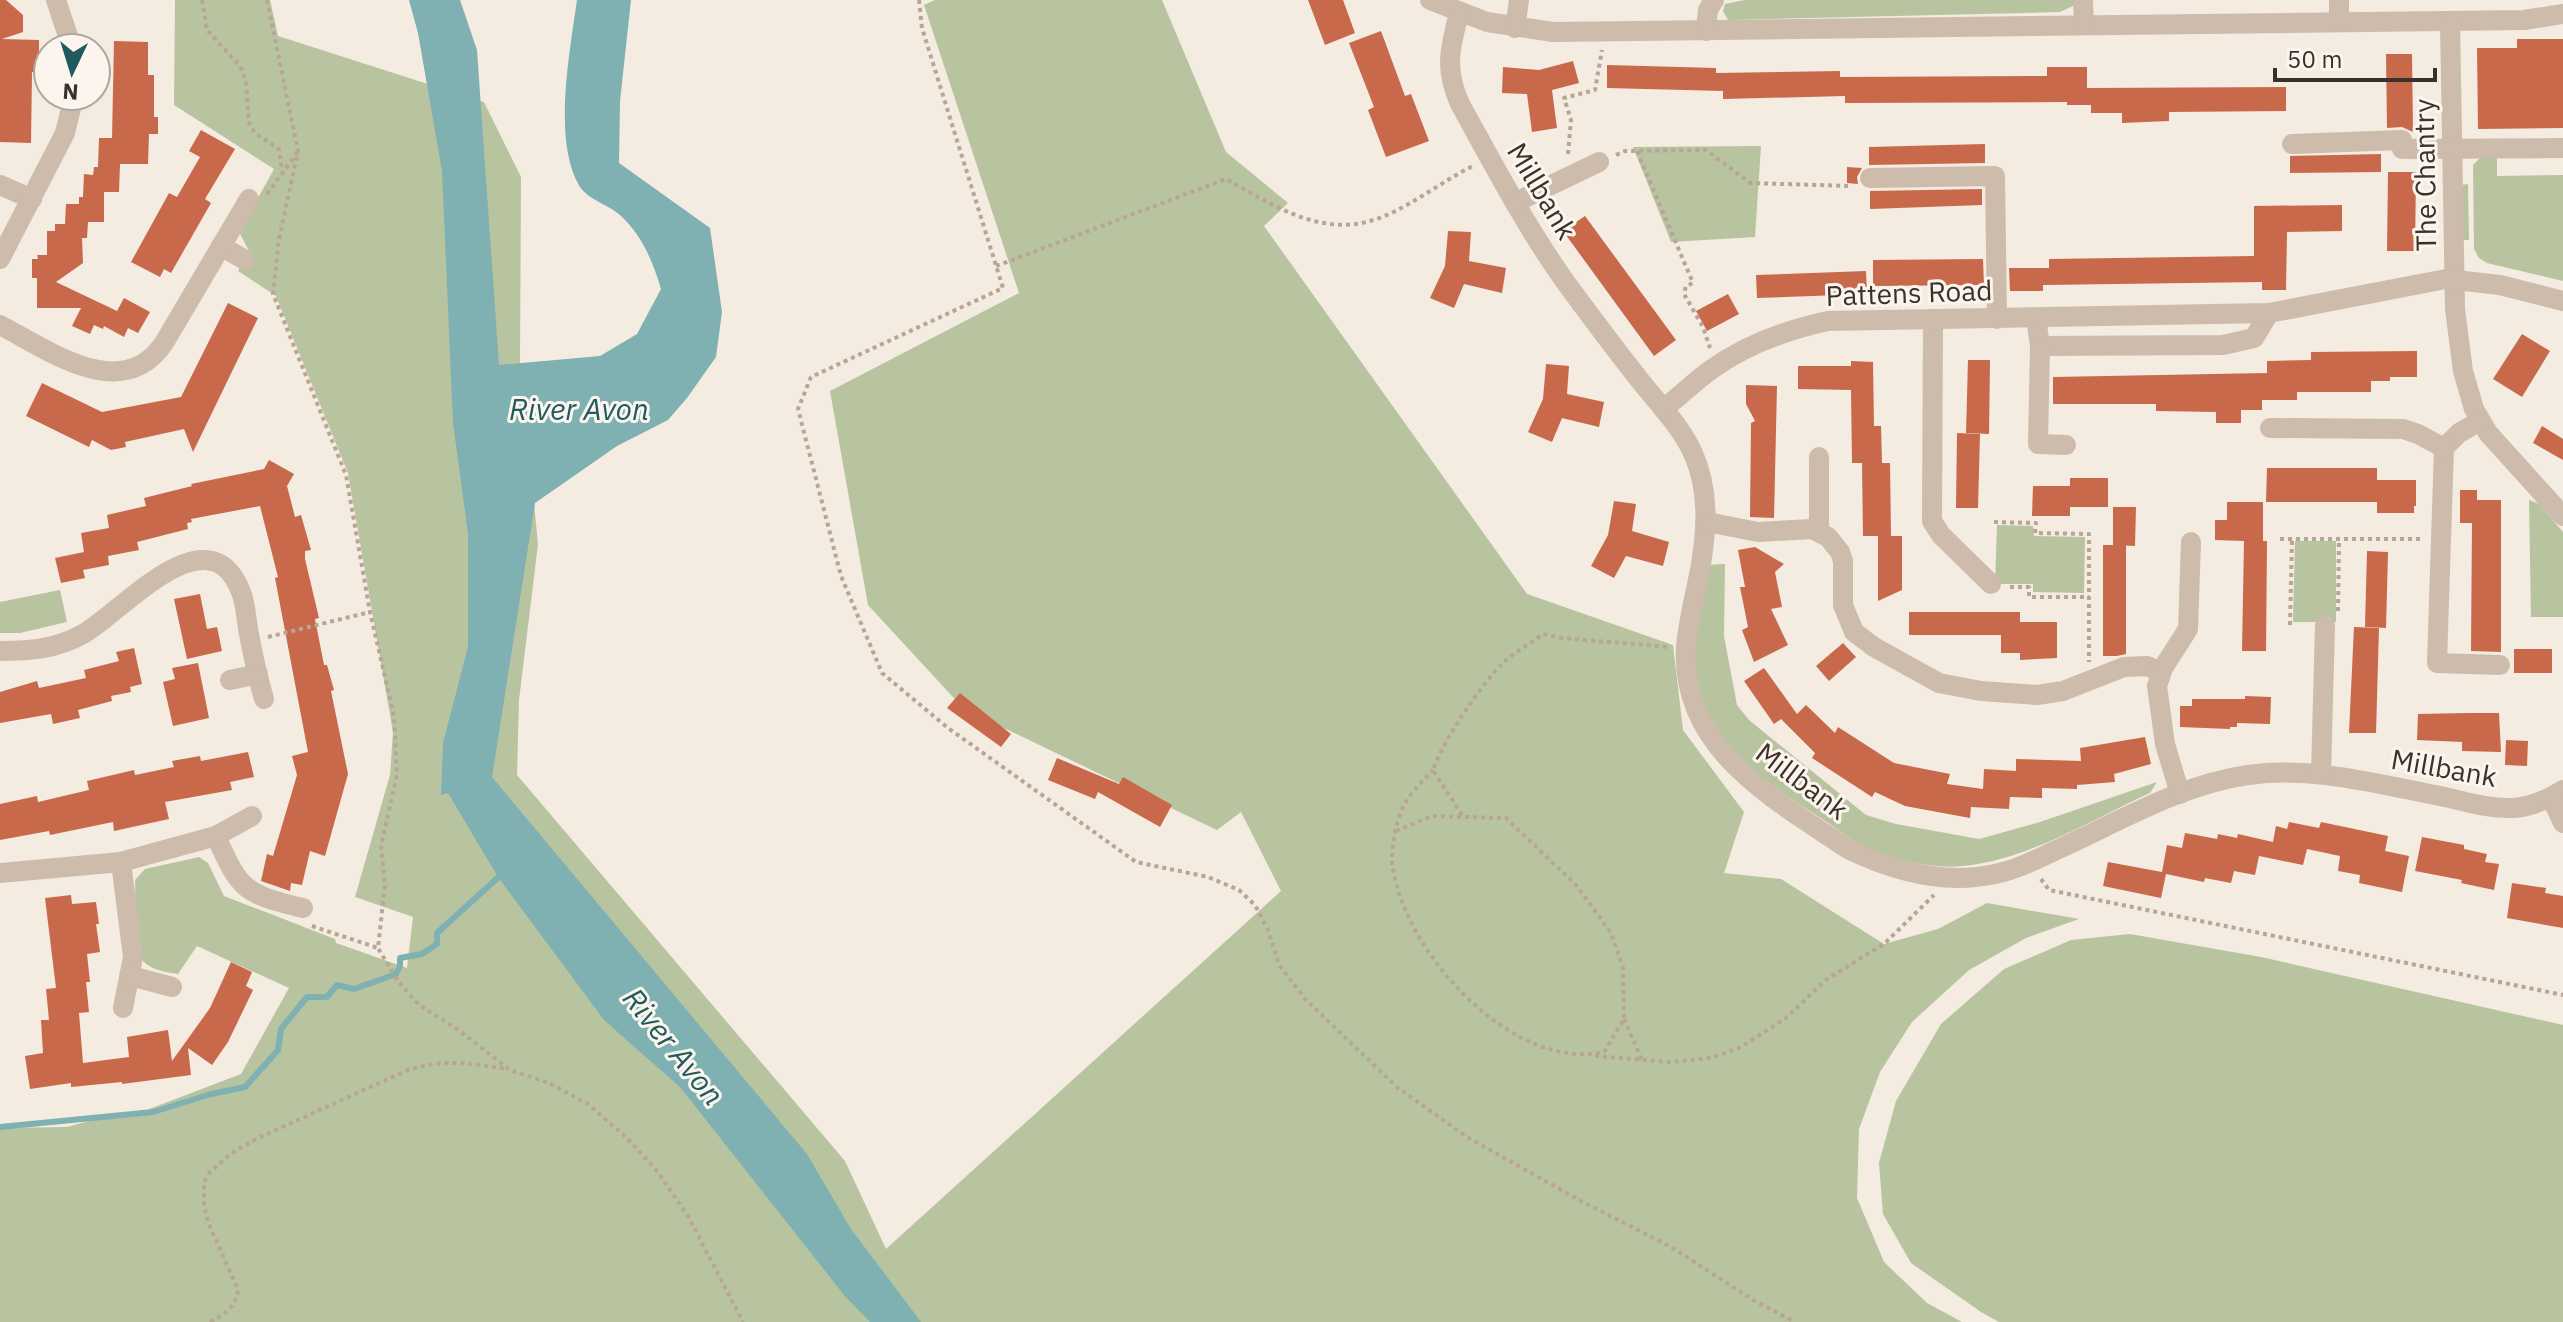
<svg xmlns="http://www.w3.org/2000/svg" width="2563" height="1322" viewBox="0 0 2563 1322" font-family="'IBM Plex Sans',sans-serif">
<rect width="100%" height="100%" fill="#f4ebe1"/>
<g fill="#b8c4a0">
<path d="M 175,0 L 270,0 L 278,36 L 484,102 L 521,177 L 520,362 L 538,544 L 519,700 L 517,775 L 845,1161 L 886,1249 L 1281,891 L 1241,812 L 1217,830 L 964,709 L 868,605 L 830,391 L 1019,293 L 924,5 L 935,0 L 1162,0 L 1226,152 L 1288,203 L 1264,226 L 1527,594 L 1673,645 L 1683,730 L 1744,812 L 1724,873 L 1781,879 L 1884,944 L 1938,929 L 1987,903 L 2079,919 L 2026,938 L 1969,970 L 1912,1022 L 1880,1072 L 1859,1129 L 1857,1198 L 1884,1262 L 1927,1303 L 1962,1322 L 0,1322 L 0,1128 L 67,1127 L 96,1119 L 131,1116 L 241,1074 L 289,988 L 197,946 L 178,974 C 166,972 151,970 143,961 C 132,948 136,899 135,880 L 145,869 L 199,857 L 208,863 L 224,896 L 335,939 L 336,943 L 407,968 L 413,917 L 355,897 L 390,775 L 393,732 L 348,473 L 276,296 L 238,271 L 249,251 L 239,232 L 274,169 L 174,105 Z"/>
<polygon points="1745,0 2077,0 2077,4 2060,12 1728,20 1723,11 1725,4"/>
<polygon points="1761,146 1755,237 1671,242 1633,147"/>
<polygon points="2497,156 2497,176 2563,175 2563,281 2487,263 2479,258 2474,249 2473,165 2481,157"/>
<polygon points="2468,184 2469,240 2463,240 2461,185"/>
<polygon points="2529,500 2539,504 2563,532 2563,617 2531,617"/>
<polygon points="1997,525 2033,526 2034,536 2085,537 2084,593 2033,592 2033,584 1995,584"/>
<polygon points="2295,541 2336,541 2336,622 2293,622"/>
<path d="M 1725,564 L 1724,636 L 1737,705 L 1749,720 L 1866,815 L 1896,824 L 1979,839 L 2040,822 L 2157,782 L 2150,793 C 2091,820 2030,859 1964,866 C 1934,869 1897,861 1869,849 C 1855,843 1841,832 1828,823 C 1783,794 1734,764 1708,714 C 1684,668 1699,613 1706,565 Z"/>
<polygon points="60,590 67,622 20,633 0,633 0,602"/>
<polygon points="2130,934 2261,957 2563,1025 2563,1322 1999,1322 1981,1312 1911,1263 1883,1214 1879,1163 1896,1101 1941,1024 2004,969 2071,940"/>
</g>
<path fill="#7fb0b2" d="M 409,0 L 460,0 L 477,50 L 499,365 L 600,356 L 637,334 L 661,289 C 653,262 642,235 620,215 C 609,205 589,200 580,187 C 552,142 570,51 577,0 L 631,0 L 620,101 L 619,163 L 710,228 L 722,312 L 716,357 L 687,398 L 668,420 L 617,446 L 535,503 L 492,777 L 807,1154 L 851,1229 L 921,1322 L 870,1322 L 844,1295 L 680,1087 L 604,1020 L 498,877 L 448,793 L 441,795 L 443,743 L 468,647 L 468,534 L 453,423 L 442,171 L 418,33 Z"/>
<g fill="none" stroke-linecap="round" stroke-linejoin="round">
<polyline stroke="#7fb0b2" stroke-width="6" points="0,1127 153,1112 211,1094 245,1087 278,1050 281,1029 307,997 327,997 337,985 354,989 396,974 400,966 400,958 422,954 437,944 437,933 503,873"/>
</g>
<g fill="#c8694b">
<polygon points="0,0 6,0 23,15 23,32 2,39 39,40 39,72 32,72 31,143 0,142"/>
<polygon points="1308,0 1343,0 1355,33 1325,45"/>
<polygon points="1381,31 1405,96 1411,94 1429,141 1386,157 1368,110 1374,107 1349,43"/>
<polygon points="2517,39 2563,39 2563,128 2478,129 2477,48 2517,48"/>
<polygon points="114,41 148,42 148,75 154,75 154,117 158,117 158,134 149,134 148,164 120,164 119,192 104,192 104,222 88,222 87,238 82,238 83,263 56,282 117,311 124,298 150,312 138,333 128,328 124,337 104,326 103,329 94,325 90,334 72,326 81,308 37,308 37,278 32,278 32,259 38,259 37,255 47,255 47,231 55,231 55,224 65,224 66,204 79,204 79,197 83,197 84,174 93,175 94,167 98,167 99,138 112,138"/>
<polygon points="2386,54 2412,54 2413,132 2402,127 2387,128"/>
<polygon points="1573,61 1579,83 1552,90 1557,128 1532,132 1527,94 1502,93 1503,67 1539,70"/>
<polygon points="1607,65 1716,68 1716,73 1840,71 1840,77 2047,76 2047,67 2087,67 2087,88 2286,87 2286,111 2169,112 2169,121 2122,123 2122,113 2091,113 2091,105 2067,105 2067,102 1845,103 1845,96 1723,99 1723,91 1607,88"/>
<polygon points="201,130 235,149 205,199 211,203 171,273 164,269 160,277 131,262 169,193 177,197 200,157 189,151"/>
<polygon points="1985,144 1985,163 1869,165 1869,147"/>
<polygon points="2381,154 2381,172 2290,173 2290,156"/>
<polygon points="1847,167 1862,168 1857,177 1858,184 1847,183"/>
<polygon points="2388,172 2416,172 2415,251 2387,251"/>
<polygon points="1982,189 1982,205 1870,209 1870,191"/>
<polygon points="2342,205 2342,231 2287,232 2286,290 2262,290 2262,282 2043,285 2043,291 2010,291 2009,268 2049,268 2049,259 2254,256 2254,206"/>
<polygon points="1585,216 1676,340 1654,356 1563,231"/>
<polygon points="1448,231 1471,232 1469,261 1506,268 1502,293 1464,284 1454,308 1430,298 1445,266"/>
<polygon points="1983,259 1984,285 1873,286 1873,260"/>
<polygon points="1866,271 1867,294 1757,298 1756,275"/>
<polygon points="1728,294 1739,314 1707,331 1696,311"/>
<polygon points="228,303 258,318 193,452 184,429 125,442 126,447 111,450 92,440 89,447 26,416 42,383 102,412 181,397"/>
<polygon points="2522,334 2550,351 2522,397 2493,379"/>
<polygon points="2417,351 2417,377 2390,377 2390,381 2371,381 2371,392 2297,392 2297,400 2262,400 2262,410 2241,410 2241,423 2216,423 2216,412 2156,411 2156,404 2053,404 2053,377 2267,373 2267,361 2311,360 2311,352"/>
<polygon points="1968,360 1990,360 1989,434 1966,433"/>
<polygon points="1851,361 1873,362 1874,426 1881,426 1882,463 1890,463 1891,536 1902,536 1902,590 1878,601 1878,536 1863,536 1862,463 1852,463 1851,390 1798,389 1798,366 1851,366"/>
<polygon points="1546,364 1569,366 1567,394 1604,402 1599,427 1562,418 1552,442 1528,432 1543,399"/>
<polygon points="1746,385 1777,386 1774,518 1750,517 1751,423 1755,421 1746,404"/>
<polygon points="2542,426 2563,439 2563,460 2533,443"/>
<polygon points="1957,433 1980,434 1978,508 1956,508"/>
<polygon points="269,460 294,474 287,486 295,517 301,515 311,550 305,551 305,559 319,618 315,619 324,665 327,665 334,690 331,691 348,774 325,856 310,851 302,885 291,883 290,891 261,881 267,854 273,856 297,775 292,756 308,752 275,578 278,577 260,506 191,519 192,522 187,523 188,529 137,542 139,550 108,556 109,565 83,570 85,578 61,583 55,558 84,552 81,533 109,528 107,515 146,506 144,498 192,486 191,484 264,469"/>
<polygon points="2267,468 2377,468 2377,480 2416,480 2416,506 2414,506 2414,513 2377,513 2377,502 2266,502"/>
<polygon points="2070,478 2108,478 2108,507 2070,507 2070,516 2032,516 2033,486 2070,486"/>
<polygon points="2460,490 2477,490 2477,500 2501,500 2501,652 2471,651 2472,523 2460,523"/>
<polygon points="1614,501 1636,504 1632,531 1669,542 1663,566 1626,556 1614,578 1591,566 1608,535"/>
<polygon points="2227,502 2263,502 2263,541 2267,541 2266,651 2242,651 2244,541 2215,540 2215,520 2227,520"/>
<polygon points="2113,507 2136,507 2135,546 2113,545"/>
<polygon points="2103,545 2126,545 2126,654 2117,656 2103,656"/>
<polygon points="1755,547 1784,564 1775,572 1782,607 1771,609 1788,645 1754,662 1742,630 1748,627 1740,587 1745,587 1738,550"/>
<polygon points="2367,551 2388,552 2386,628 2365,627"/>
<polygon points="200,594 207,629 217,627 222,651 187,659 174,599"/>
<polygon points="1909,612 2020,612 2020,622 2057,622 2057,658 2020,660 2020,653 2001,653 2001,635 1909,635"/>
<polygon points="2354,627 2379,628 2376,733 2349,733"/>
<polygon points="1843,643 1856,657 1829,681 1816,666"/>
<polygon points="134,648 142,684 130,687 131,692 111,696 112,701 78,710 80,718 53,724 51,714 0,723 0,692 37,681 39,688 86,678 84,670 119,661 116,652"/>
<rect x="2514" y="649" width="38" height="24"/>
<polygon points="198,663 209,718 173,726 163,682 175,679 172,668"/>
<polygon points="1764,668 1797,714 1806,705 1835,733 1838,727 1894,763 1950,774 1947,784 1983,789 1984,769 2016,771 2016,759 2081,761 2080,748 2145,737 2151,764 2114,774 2115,782 2077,785 2077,789 2042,788 2042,798 2010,797 2009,809 1971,807 1970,818 1905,806 1875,792 1872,797 1812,758 1815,753 1781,719 1774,724 1744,681"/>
<polygon points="960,693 1011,734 1001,747 947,708"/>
<polygon points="2245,696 2271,697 2270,724 2237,723 2237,727 2230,727 2230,729 2180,727 2180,706 2192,706 2192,699 2245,699"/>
<polygon points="2468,713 2499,713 2501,752 2462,751 2462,742 2417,740 2418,714"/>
<polygon points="2506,740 2528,741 2527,766 2505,765"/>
<polygon points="248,752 254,777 230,782 232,790 165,802 169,819 114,831 113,822 50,835 49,831 0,840 0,804 37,796 38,802 89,790 87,781 134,770 135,775 174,767 172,761 200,756 201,761"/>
<polygon points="1057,758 1119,784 1123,777 1172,805 1160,827 1098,792 1095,799 1048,780"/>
<polygon points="2289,822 2319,828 2321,822 2388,836 2385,851 2409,856 2402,892 2359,883 2360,875 2338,871 2340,856 2307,849 2303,865 2259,856 2255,875 2234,871 2231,883 2205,878 2204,882 2166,874 2161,898 2103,886 2108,862 2162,872 2167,845 2182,848 2185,833 2217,839 2218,834 2237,838 2238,834 2273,842 2276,826 2287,829"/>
<polygon points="2422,837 2464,845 2464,849 2487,854 2485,862 2499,864 2494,890 2461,883 2462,880 2415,871"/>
<polygon points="2512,883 2546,888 2545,893 2563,896 2563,928 2507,918"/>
<polygon points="71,895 72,904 96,902 99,924 96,924 100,952 87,954 90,982 86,982 89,1012 79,1013 83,1063 129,1057 127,1037 168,1030 172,1061 210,1008 231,962 252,972 246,986 253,990 228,1042 212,1065 188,1048 191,1075 122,1084 122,1082 71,1087 71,1083 30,1089 25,1056 43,1053 41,1020 49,1020 46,989 56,988 45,898"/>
</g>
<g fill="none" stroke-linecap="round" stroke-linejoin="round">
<g stroke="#b9a596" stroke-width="4" stroke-dasharray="4 4" stroke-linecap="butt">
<polyline points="202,0 207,30 240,66 246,81 249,123 255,133 279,149 282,170"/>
<polyline points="267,0 298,151 279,239 273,294 346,475 370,612 394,716 397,775 381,846 385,884 378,948 397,980 419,1005 457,1029 510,1070 549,1083 588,1104 626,1137 657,1171 688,1216 743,1322"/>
<polyline points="919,0 922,28 1003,288 811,377 798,409 841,576 882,673 948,728 1136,862 1208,877 1239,890 1255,905 1268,930 1279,965 1307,1001 1398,1088 1467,1137 1581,1201 1671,1247 1753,1300 1795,1322"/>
<polyline points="1637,151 1693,283 1686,286 1684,294 1703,327 1710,348"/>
<polyline points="1568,154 1571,120 1564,98 1595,90 1602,50"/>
<polyline points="1616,155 1625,151 1706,150 1750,183 1852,186"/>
<polyline points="267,194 297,153"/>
<path d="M 996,266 L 1226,179 C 1269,203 1318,236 1370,221 C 1404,212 1440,182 1473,166"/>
<polyline points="1994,522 2036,523 2035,533 2089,534 2089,662"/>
<polyline points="2280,539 2421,539"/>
<polyline points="2010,587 2029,587 2029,597 2089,597"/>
<polyline points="2338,611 2339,539"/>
<polyline points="2290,625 2292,538"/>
<polyline points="268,637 370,612"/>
<path d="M 1462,815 L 1433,770 C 1443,741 1480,686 1502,664 C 1514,652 1530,644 1543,634 L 1562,638 L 1668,647"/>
<path d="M 1396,831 L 1432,816 L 1506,818 L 1576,885 L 1611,933 L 1623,968 L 1624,1019 L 1604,1052 C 1516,1071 1417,963 1397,886 C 1395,878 1392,870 1392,862 C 1392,844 1396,819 1405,803 C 1412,791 1424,780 1433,770"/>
<polyline points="2041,879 2049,890 2563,995"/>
<polyline points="312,926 378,948"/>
<polyline points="1624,1019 1642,1060"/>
<polyline points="1595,1056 1670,1062 1711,1058 1739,1048 1785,1019 1827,979 1884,944 1934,895"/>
<path d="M 210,1322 C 225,1314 236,1307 238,1290 L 208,1222 L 204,1205 L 204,1182 L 210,1172 L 232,1153 L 256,1139 L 408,1070 C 444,1058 472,1064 508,1069"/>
</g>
<g stroke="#cdbbac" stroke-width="20">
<polyline points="56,0 72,48"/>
<polyline points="1430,0 1487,22 1553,32 2524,20 2563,14"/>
<polyline points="2083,0 2084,25"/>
<polyline points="2339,0 2339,22"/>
<path d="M 1459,13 C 1450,49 1444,68 1460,104 C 1495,167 1529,233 1572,291 C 1595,322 1618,353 1642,383 C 1659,404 1680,426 1692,451 C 1710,489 1707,530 1700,570 C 1695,595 1688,622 1686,647 C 1680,750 1776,800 1848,849 C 1893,871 1945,885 1995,874 C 2019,869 2041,857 2063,847 C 2122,820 2183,784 2248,775 C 2313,766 2377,784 2440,796 C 2464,801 2488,809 2512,808 C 2531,807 2547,800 2563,790"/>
<polyline points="2450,22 2455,309 2463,371 2474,409 2488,433 2563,516"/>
<polyline points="1515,28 1519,0"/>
<polyline points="1706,31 1708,10 1714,0"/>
<polyline points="2292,144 2402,140 2402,149 2563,148"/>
<polyline points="1870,178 1995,176 1997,319"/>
<polyline points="0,185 32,199"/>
<polyline points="1516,202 1599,162"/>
<polyline points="221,246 245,260"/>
<polyline points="0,259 65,133 74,96"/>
<polyline points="2036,318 2040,346 2223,345 2254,338 2269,313"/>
<polyline points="1933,319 1932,521 1941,535 1991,584"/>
<path d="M 0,325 C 48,350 122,405 164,343 L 249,199"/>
<polyline points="2040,346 2038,444 2066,445"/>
<path d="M 1663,409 C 1680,396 1695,381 1712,369 C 1747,344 1786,330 1828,321 L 2269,313 L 2446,279 L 2500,285 L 2563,301"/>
<polyline points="2480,421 2459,433 2444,448 2437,663 2500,665"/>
<polyline points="2270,428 2403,429 2418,434 2444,448"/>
<polyline points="1707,522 1758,532 1812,529 1828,537 1840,552 1843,561 1843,605 1854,632 1874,647 1939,683 1981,691 2037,695 2063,691 2124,667 2147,666 2161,672"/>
<polyline points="1819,531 1819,457"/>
<path d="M 0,651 C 30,651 56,649 83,634 C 121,613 209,508 241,592 C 246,604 246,620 249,634 C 253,656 258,678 264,699"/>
<polyline points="230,680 258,674"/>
<polyline points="2321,774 2325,625"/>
<polyline points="2180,794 2165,744 2157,686 2163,668 2188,629 2191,542"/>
<polyline points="2551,797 2563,823"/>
<path d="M 216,836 C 240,891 245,894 303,908"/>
<polyline points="121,862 133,957 123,1008"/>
<polyline points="0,873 121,862 216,836 252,816"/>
<polyline points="131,976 172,987"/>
</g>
</g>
<g text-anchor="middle" stroke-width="6" stroke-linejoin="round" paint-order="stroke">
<g font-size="28" fill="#3b302b" stroke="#fbf5ee">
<text transform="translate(2425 175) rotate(-91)" y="10">The Chantry</text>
<text transform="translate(1542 191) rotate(59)" y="10">Millbank</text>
<text transform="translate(1909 293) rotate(-2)" y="10">Pattens Road</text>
<text transform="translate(2444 768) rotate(10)" y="10">Millbank</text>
<text transform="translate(1802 781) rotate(37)" y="10">Millbank</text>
</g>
<g font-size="30" font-style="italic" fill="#1f5a5e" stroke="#fbf5ee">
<text x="579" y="420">River Avon</text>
<text transform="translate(673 1047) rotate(51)" y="10">River Avon</text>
</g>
</g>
<g transform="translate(72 72) rotate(184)"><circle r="38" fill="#fbf5ee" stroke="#aea6a0" stroke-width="2"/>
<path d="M0-6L14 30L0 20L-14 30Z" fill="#1f5a5e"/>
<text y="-12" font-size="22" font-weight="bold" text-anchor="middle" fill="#3b302b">N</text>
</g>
<path d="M2275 68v12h160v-12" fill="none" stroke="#3b302b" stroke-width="4"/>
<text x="2287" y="68" font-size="24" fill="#3b302b" stroke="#fbf5ee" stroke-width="6" paint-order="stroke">50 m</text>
</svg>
